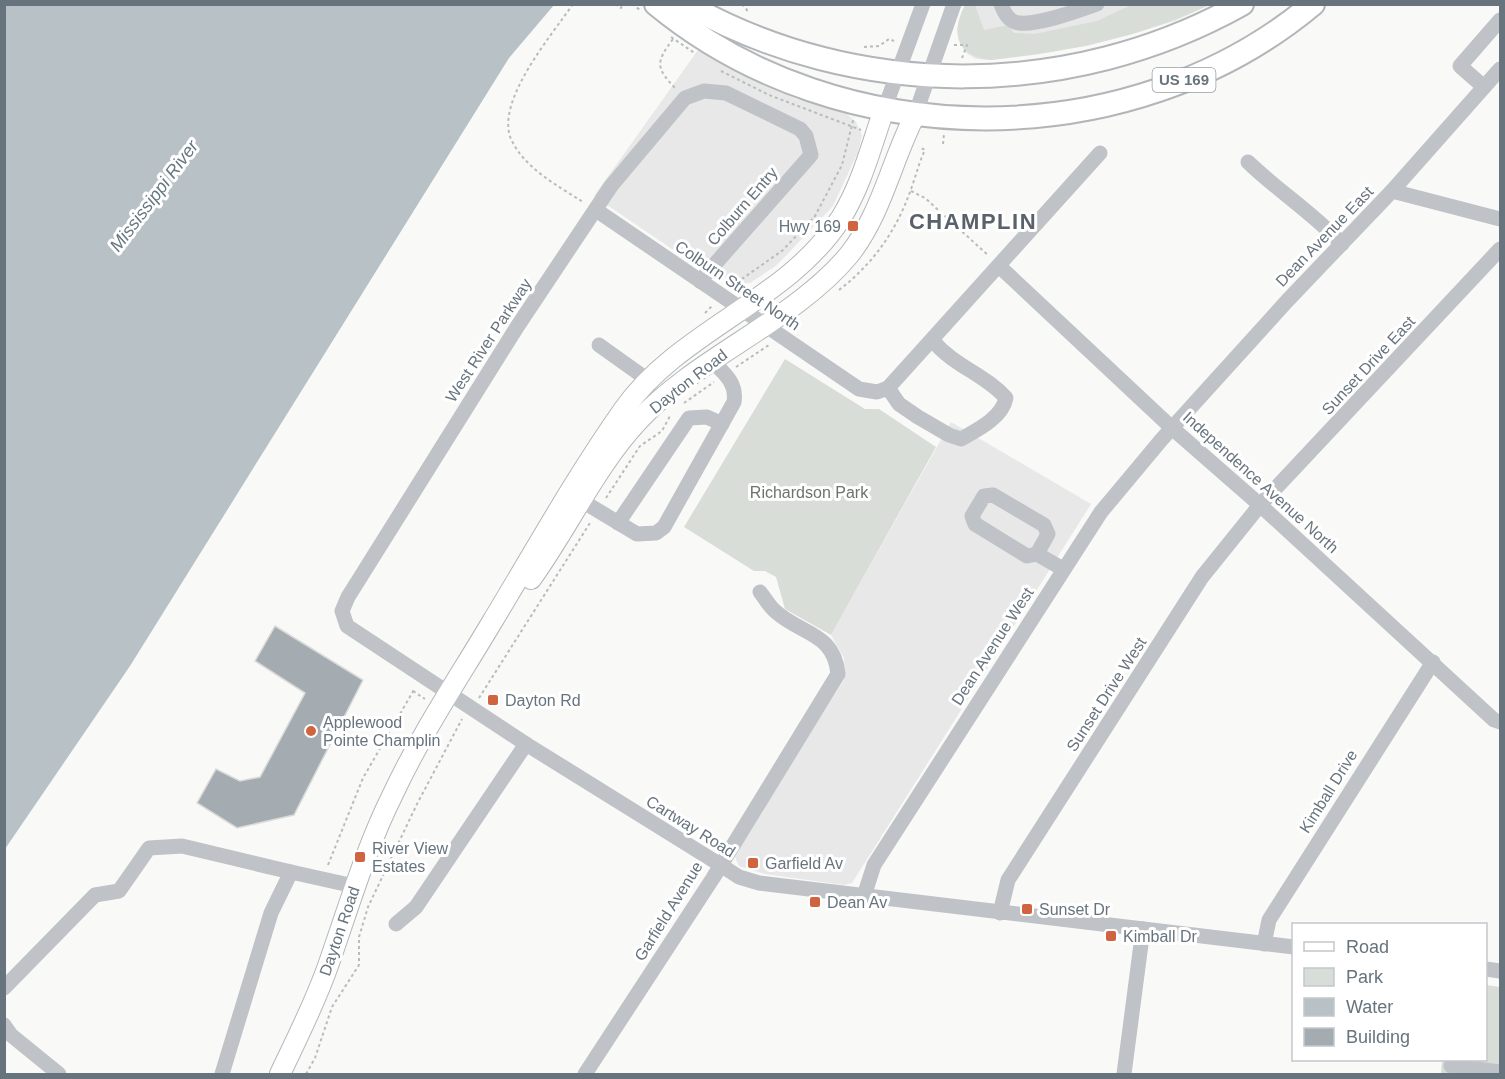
<svg xmlns="http://www.w3.org/2000/svg" width="1505" height="1079" viewBox="0 0 1505 1079" font-family="Helvetica,sans-serif">
<rect width="100%" height="100%" fill="#f9f9f7"/>
<g fill="#e7e8e7">
<polygon points="965,5 1209,5 1175,21 1087,46 991,60 976,59 966,53 959,40 957,30"/>
<polygon points="698,50 796,99 845,112 856,122 862,135 858,152 833,206 777,265 750,283 736,283 725,279 688,260 594,196"/>
<polygon points="951,422 1091,504 852,883 844,885 765,874 739,866 735,857 736,849 844,680 844,658 831,635"/>
</g>
<g fill="#d9ddd7">
<path d="M 965,5 L 975,5 L 984,30 L 1008,25 L 1014,33 L 1034,34 L 1097,21 L 1131,5 L 1209,5 C 1140,38 1066,52 991,60 C 957,57 950,33 965,5 Z"/>
<polygon points="785,359 865,409 879,409 936,447 831,635 785,609 776,577 765,571 754,571 684,527"/>
<polygon points="1486,985 1500,987 1500,1074 1441,1074 1442,1060 1486,1060"/>
</g>
<polygon fill="#b8c1c6" points="5,4 554,5 509,58 130,666 5,849"/>
<polygon fill="#a4acb1" stroke="#dbdbd9" stroke-width="1.5" points="275,626 363,680 294,815 237,828 197,803 216,769 240,781 260,777 305,693 255,661"/>
<g fill="none" stroke-linecap="round" stroke-linejoin="round">
<g stroke="#b3b7ba" stroke-width="22">
<g id="major">
<path d="M 531,579 C 568,528 595,467 638,421 C 698,356 793,322 849,255 C 882,213 891,162 915,115"/>
<path d="M 280,1074 C 297,1038 316,1001 329,963 C 349,906 366,848 393,794 C 421,734 458,679 492,622 C 535,551 576,477 624,409 C 681,329 788,301 841,218 C 862,184 871,146 884,110"/>
</g>
</g>
<g stroke="#b3b6b9" stroke-width="26">
<g id="highway">
<path d="M 656,4 C 840,156 1130,157 1313,4"/>
<path d="M 686,4 C 857,101 1071,100 1242,4"/>
</g>
</g>
<g stroke="#b9bcbe" stroke-width="2" stroke-dasharray="3 3" stroke-linecap="butt">
<path d="M 573,4 C 552,35 495,101 511,139 C 524,168 558,186 583,202"/>
<polyline points="615,4 621,8 623,4"/>
<polyline points="632,4 640,10"/>
<polyline points="742,4 747,10 746,14"/>
<polyline points="671,37 696,54"/>
<path d="M 673,39 C 655,63 656,68 676,89"/>
<polyline points="954,45 967,45 962,58"/>
<polyline points="864,47 879,46 889,39 894,41"/>
<polyline points="721,71 769,95 861,130"/>
<polyline points="943,144 944,134"/>
<polyline points="911,191 925,198 989,256"/>
<polyline points="732,286 783,250 815,216 842,165 854,117"/>
<path d="M 839,290 C 873,264 897,230 911,189 C 916,176 919,162 925,150 L 919,147"/>
<polyline points="705,313 713,305"/>
<polyline points="736,367 769,345"/>
<polyline points="684,403 714,382"/>
<polyline points="606,498 640,446 662,431 671,414"/>
<polyline points="413,691 425,699"/>
<polyline points="479,698 590,523"/>
<polyline points="328,865 363,778 415,688"/>
<polyline points="306,1074 315,1058 332,1007 359,965 359,937 368,907 417,804 462,719"/>
</g>
<g stroke="#bfc2c6" stroke-width="15">
<path d="M 1001,4 C 1004,13 1009,22 1019,23 C 1039,25 1077,11 1097,4"/>
<polyline points="1484,87 1460,66 1500,20"/>
<polyline points="884,110 923,4"/>
<polyline points="915,115 954,4"/>
<path d="M 1248,162 C 1278,191 1313,213 1342,244"/>
<polyline points="1392,191 1500,219"/>
<polyline points="596,210 859,389 877,392 888,388 1100,153"/>
<polyline points="999,266 1172,428 1260,505 1494,720 1500,722"/>
<polyline points="700,281 811,155 806,136 800,129 726,93 704,91 685,98 611,186 517,327 348,597 342,611 347,626 526,744 719,864 739,877 759,883 1294,947"/>
<polyline points="599,345 648,380"/>
<path d="M 888,388 L 899,404 L 918,417 L 949,435 L 961,439 C 977,430 1002,418 1006,398 C 986,375 954,366 933,341"/>
<path d="M 572,495 L 637,534 L 656,533 L 664,527 L 734,402 C 737,383 725,374 712,361"/>
<polyline points="618,523 689,418 707,417 722,424"/>
<polyline points="1037,554 1048,534 1044,525 993,495 984,496 972,516 975,524 1027,556 1037,554 1063,569"/>
<polyline points="864,896 874,865 1101,512 1162,439 1287,301 1392,191 1500,69"/>
<polyline points="1000,913 1008,880 1202,577 1260,505 1500,249"/>
<polyline points="396,924 416,907 526,744"/>
<polyline points="1264,944 1269,920 1433,662"/>
<polyline points="1486,969 1500,971"/>
<polyline points="4,988 95,895 119,891 149,848 182,846 291,872"/>
<polyline points="4,1025 11,1035 59,1074"/>
<polyline points="1451,1066 1500,1072"/>
<polyline points="222,1074 271,913 291,872 354,886"/>
<path d="M 585,1074 L 713,878 L 838,674 C 834,632 801,635 775,611 C 769,606 765,598 760,592"/>
<polyline points="1124,1074 1143,929"/>
</g>
<use href="#major" stroke="#fff" stroke-width="20"/>
<use href="#highway" stroke="#fff" stroke-width="22"/>
</g>
<g fill="#d06440" stroke="#fff" stroke-width="2">
<rect x="847" y="220" width="12" height="12" rx="3"/>
<rect x="487" y="694" width="12" height="12" rx="3"/>
<circle cx="311" cy="731" r="6"/>
<rect x="354" y="851" width="12" height="12" rx="3"/>
<rect x="747" y="857" width="12" height="12" rx="3"/>
<rect x="809" y="896" width="12" height="12" rx="3"/>
<rect x="1021" y="903" width="12" height="12" rx="3"/>
<rect x="1105" y="930" width="12" height="12" rx="3"/>
</g>
<g text-anchor="middle" stroke-width="6" stroke-linejoin="round" paint-order="stroke">
<rect fill="#fff" stroke="#959ea5" stroke-width="1.5" x="1152.5" y="68" width="63" height="24" rx="4.5"/>
<g font-size="15" font-weight="bold" fill="#67747e">
<text x="1184" y="85">US 169</text>
</g>
<g font-size="16" fill="#67747e" stroke="#fff">
<text transform="translate(742 206) rotate(-49)" y="6">Colburn Entry</text>
<text transform="translate(1324 236) rotate(-46)" y="6">Dean Avenue East</text>
<text transform="translate(738 285) rotate(34)" y="6">Colburn Street North</text>
<text transform="translate(488 340) rotate(-57)" y="6">West River Parkway</text>
<text transform="translate(1368 365) rotate(-47)" y="6">Sunset Drive East</text>
<text transform="translate(688 381) rotate(-38)" y="6">Dayton Road</text>
<text transform="translate(1261 482) rotate(42)" y="6">Independence Avenue North</text>
<text transform="translate(992 646) rotate(-57)" y="6">Dean Avenue West</text>
<text transform="translate(1106 694) rotate(-57)" y="6">Sunset Drive West</text>
<text transform="translate(1328 791) rotate(-58)" y="6">Kimball Drive</text>
<text transform="translate(691 826) rotate(32)" y="6">Cartway Road</text>
<text transform="translate(668 911) rotate(-58)" y="6">Garfield Avenue</text>
<text transform="translate(339 931) rotate(-71)" y="6">Dayton Road</text>
</g>
<g font-size="16" fill="#67747e" stroke="#fff" text-anchor="start">
<text x="841" y="232" text-anchor="end">Hwy 169</text>
<text x="505" y="706">Dayton Rd</text>
<text x="323" y="728">Applewood<tspan x="323" dy="18">Pointe Champlin</tspan></text>
<text x="372" y="854">River View<tspan x="372" dy="18">Estates</tspan></text>
<text x="765" y="869">Garfield Av</text>
<text x="827" y="908">Dean Av</text>
<text x="1039" y="915">Sunset Dr</text>
<text x="1123" y="942">Kimball Dr</text>
</g>
<g font-size="16" fill="#687766" stroke="#fff">
<text x="809" y="498">Richardson Park</text>
</g>
<g font-size="18" font-style="italic" fill="#67787f" stroke="#fff">
<text transform="translate(154 196) rotate(-53)" y="6">Mississippi River</text>
</g>
<g font-size="22" font-weight="bold" letter-spacing="1.5" fill="#59626a" stroke="#fff">
<text x="973" y="229">CHAMPLIN</text>
</g>
</g>
<rect width="1505" height="1079" fill="none" stroke="#67747e" stroke-width="12"/>
<rect x="1292" y="923" width="195" height="138" fill="#ffffff" stroke="#c2c7cb" stroke-width="1.5"/>
<rect x="1304" y="942" width="30" height="9" fill="#ffffff" stroke="#c2c7cb" stroke-width="1.5"/>
<text x="1346" y="953" font-size="18" fill="#67747e">Road</text>
<rect x="1304" y="968" width="30" height="18" fill="#d9ddd7" stroke="#c2c7cb" stroke-width="1.5"/>
<text x="1346" y="983" font-size="18" fill="#67747e">Park</text>
<rect x="1304" y="998" width="30" height="18" fill="#b8c1c6" stroke="#c2c7cb" stroke-width="1.5"/>
<text x="1346" y="1013" font-size="18" fill="#67747e">Water</text>
<rect x="1304" y="1028" width="30" height="18" fill="#a4acb1" stroke="#c2c7cb" stroke-width="1.5"/>
<text x="1346" y="1043" font-size="18" fill="#67747e">Building</text>
</svg>
